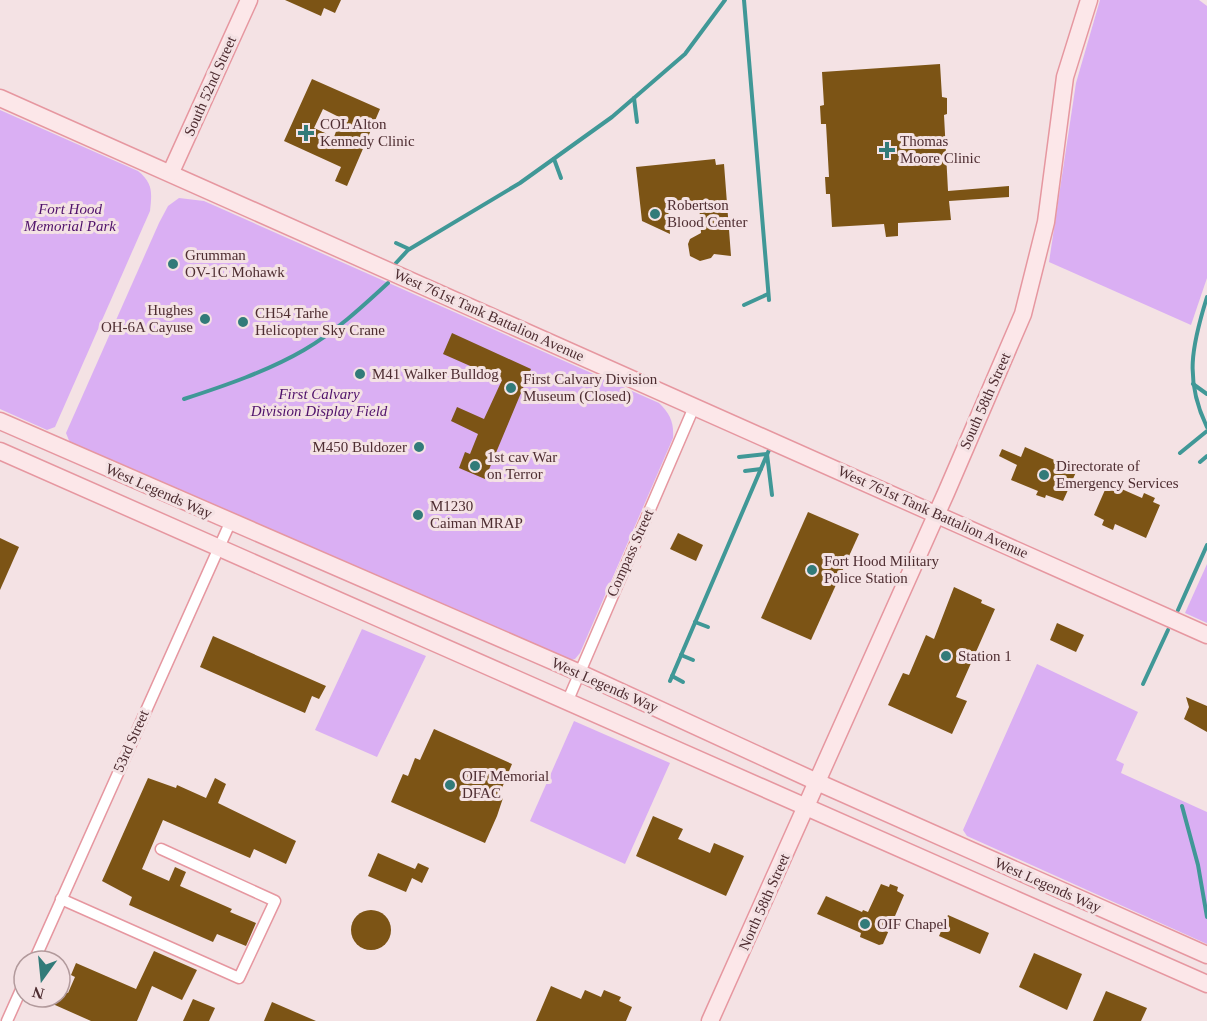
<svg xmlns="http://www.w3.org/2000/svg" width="1207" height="1021" viewBox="0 0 1207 1021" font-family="'Times New Roman',serif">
<rect width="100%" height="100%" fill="#f4e2e4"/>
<g fill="#daaff3">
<polygon points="1100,0 1199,0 1207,6 1207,278 1191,325 1049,262 1076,83"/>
<path d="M 0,110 L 138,171 C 153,183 152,193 150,211 L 55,427 L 47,430 L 0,409 Z"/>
<path d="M 179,198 L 204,201 L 659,403 C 670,414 674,422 673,438 L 580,653 L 575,659 L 566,661 L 70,443 L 66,433 L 159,223 L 168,206 Z"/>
<polygon points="1207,564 1207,623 1185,613"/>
<polygon points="362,629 426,656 377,757 315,730"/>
<polygon points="1037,664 1138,712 1116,760 1124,764 1121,773 1207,812 1207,944 967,836 963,830"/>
<polygon points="574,721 670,763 625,864 530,821"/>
</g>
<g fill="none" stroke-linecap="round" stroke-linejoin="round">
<g stroke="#409897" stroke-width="4">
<polyline points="744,0 769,300"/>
<polyline points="634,98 637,122"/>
<polyline points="554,159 561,178"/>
<polyline points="396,243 409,249"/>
<polyline points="396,263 408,250 520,183 612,117 685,54 725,0"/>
<path d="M 1207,297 C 1192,345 1184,380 1207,427"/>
<polyline points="744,305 768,294"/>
<polyline points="1193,384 1207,394"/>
<path d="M 184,399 C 224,386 268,371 304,350 C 335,332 362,307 388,283"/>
<polyline points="1180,453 1207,431"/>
<polyline points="739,457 767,454 772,495"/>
<polyline points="1200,462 1207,456"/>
<polyline points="745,471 761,469"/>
<polyline points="1178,610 1207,545"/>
<polyline points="695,622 708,627"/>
<polyline points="681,655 693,660"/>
<polyline points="672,676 683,682"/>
<polyline points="670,681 769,450"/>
<polyline points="1143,684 1168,630"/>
<polyline points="1182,806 1198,865 1207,917"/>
</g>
</g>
<g fill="#7c5415" fill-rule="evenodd">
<polygon points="285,0 341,0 335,13 324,8 321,16"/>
<polygon points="940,64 942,97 947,98 947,114 944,115 948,191 1009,186 1009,197 949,201 951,220 898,223 898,236 886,237 884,224 832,227 830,194 826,194 825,177 829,177 826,124 821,124 820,106 824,105 822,72"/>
<path d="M 312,79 L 380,109 L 347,186 L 335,181 L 341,167 L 284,141 ZM 323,109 L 341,118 L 334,137 L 314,128 Z"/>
<polygon points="715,159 716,165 724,164 731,256 714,254 711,258 700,261 690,256 688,244 690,239 701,233 699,203 668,207 670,234 642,221 636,167"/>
<polygon points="452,333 531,369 485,479 459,468 465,452 470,454 478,434 451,421 457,407 484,419 502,380 443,354"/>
<polygon points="1025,447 1077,470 1063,501 1046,495 1045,498 1036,495 1038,491 1011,480 1017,465 999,456 1002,449 1021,457"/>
<polygon points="1108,483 1142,498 1144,493 1155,498 1153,502 1160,505 1146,538 1115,524 1113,530 1102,525 1104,520 1094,515"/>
<polygon points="808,512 859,534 811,640 761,618"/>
<polygon points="678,533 703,545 696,561 670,549"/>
<polygon points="0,538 19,547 0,590"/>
<polygon points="954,587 982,600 981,603 995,609 956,697 967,701 952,734 888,705 903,673 909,675 926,635 934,639"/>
<polygon points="1057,623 1084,635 1076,652 1050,640"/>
<polygon points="213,636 326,686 319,699 312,696 305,713 200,667"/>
<polygon points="1186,697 1207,706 1207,732 1184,719 1189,707"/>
<polygon points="434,729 512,764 499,795 503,798 497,816 485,843 391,802 403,774 408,776 415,758 420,760"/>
<polygon points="148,778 176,788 177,785 206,798 215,778 226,784 218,803 296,841 286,864 254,849 250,858 163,820 142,869 169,881 175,867 186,872 180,886 232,909 230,912 256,923 246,946 217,934 213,942 129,905 132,897 102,881"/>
<polygon points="653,816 683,829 678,839 710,853 714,843 744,856 726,896 636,856"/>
<polygon points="378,853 415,869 418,863 429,868 422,883 412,878 406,892 368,876"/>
<polygon points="881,884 889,887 890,884 898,887 897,891 904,895 883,944 879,945 860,937 861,933 817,914 826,896 862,912 863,910 868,912"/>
<circle cx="371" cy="930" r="20"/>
<polygon points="948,915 989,933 980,954 939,936"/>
<polygon points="154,951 197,970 182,1000 152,986 137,1021 91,1021 37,997 60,997 60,990 68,993 75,977 71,975 76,963 136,989"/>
<polygon points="1034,953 1082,974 1067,1010 1019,987"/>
<polygon points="551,986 581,999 585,990 601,997 604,990 621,997 619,1001 632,1007 626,1021 536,1021"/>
<polygon points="1106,991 1147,1008 1141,1021 1093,1021"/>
<polygon points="193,999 215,1008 209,1021 183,1021"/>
<polygon points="272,1002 316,1021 264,1021"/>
</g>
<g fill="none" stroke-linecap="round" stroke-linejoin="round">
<g stroke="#e697a0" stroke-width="13">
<g id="street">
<polyline points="568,700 694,407"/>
<polyline points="61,899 239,978 275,901 161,849"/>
<polyline points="34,961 230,523"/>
<polyline points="7,1021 24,983"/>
</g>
</g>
<g stroke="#e697a0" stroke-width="19">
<g id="secondary">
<polyline points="0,98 1207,635"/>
<polyline points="171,172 249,0"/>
<polyline points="0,421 580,673 817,782 1207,955"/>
<polyline points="0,451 1207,984"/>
<polyline points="710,1021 946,493 1023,314 1046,222 1065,77 1089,0"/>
</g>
</g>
<use href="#street" stroke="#fff" stroke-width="10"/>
<use href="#secondary" stroke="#fce7e9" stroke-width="16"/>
</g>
<g fill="#327b79" stroke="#f4e2e4" stroke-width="2">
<path d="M303 124h6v6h6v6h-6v6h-6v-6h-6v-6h6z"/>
<path d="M884 141h6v6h6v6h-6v6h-6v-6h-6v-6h6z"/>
<circle cx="655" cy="214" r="6"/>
<circle cx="173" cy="264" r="6"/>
<circle cx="205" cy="319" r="6"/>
<circle cx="243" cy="322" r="6"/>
<circle cx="360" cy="374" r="6"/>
<circle cx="511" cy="388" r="6"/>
<circle cx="419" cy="447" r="6"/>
<circle cx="475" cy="466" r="6"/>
<circle cx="1044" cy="475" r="6"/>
<circle cx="418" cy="515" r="6"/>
<circle cx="812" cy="570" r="6"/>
<circle cx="946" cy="656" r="6"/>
<circle cx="450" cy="785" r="6"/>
<circle cx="865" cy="924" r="6"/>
</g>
<g text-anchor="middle" stroke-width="6" stroke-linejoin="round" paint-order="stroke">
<g font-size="15" fill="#4e2d31" stroke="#f4e2e4">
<text transform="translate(210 86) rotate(-66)" y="5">South 52nd Street</text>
<text transform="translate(489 315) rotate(24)" y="5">West 761st Tank Battalion Avenue</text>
<text transform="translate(985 401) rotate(-66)" y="5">South 58th Street</text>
<text transform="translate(159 491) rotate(24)" y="5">West Legends Way</text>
<text transform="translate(933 512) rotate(24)" y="5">West 761st Tank Battalion Avenue</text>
<text transform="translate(630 553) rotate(-66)" y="5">Compass Street</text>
<text transform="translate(605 685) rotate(24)" y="5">West Legends Way</text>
<text transform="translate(131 741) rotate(-66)" y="5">53rd Street</text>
<text transform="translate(1048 885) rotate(24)" y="5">West Legends Way</text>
<text transform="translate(764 902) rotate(-66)" y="5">North 58th Street</text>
</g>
<g font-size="15" fill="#4e2d31" stroke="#f4e2e4" text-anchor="start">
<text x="320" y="129">COL Alton<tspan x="320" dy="17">Kennedy Clinic</tspan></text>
<text x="900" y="146">Thomas<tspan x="900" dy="17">Moore Clinic</tspan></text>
<text x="667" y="210">Robertson<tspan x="667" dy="17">Blood Center</tspan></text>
<text x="185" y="260">Grumman<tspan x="185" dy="17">OV-1C Mohawk</tspan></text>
<text x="193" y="315" text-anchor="end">Hughes<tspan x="193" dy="17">OH-6A Cayuse</tspan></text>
<text x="255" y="318">CH54 Tarhe<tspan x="255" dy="17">Helicopter Sky Crane</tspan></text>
<text x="372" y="379">M41 Walker Bulldog</text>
<text x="523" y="384">First Calvary Division<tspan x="523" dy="17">Museum (Closed)</tspan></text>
<text x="407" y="452" text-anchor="end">M450 Buldozer</text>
<text x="487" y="462">1st cav War<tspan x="487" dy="17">on Terror</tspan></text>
<text x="1056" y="471">Directorate of<tspan x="1056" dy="17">Emergency Services</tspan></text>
<text x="430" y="511">M1230<tspan x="430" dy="17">Caiman MRAP</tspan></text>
<text x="824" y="566">Fort Hood Military<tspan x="824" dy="17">Police Station</tspan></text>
<text x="958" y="661">Station 1</text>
<text x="462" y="781">OIF Memorial<tspan x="462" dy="17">DFAC</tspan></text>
<text x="877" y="929">OIF Chapel</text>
</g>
<g font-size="15" font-style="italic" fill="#4f116a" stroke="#f4e2e4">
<text x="70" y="214">Fort Hood<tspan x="70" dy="17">Memorial Park</tspan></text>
<text x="319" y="399">First Calvary<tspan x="319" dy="17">Division Display Field</tspan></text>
</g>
</g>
<g transform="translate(42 979) rotate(195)"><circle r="28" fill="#f4e2e4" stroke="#b29a9c" stroke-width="1.5"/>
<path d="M0-4.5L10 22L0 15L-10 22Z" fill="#327b79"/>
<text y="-9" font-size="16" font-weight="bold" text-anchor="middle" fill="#4e2d31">N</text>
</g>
</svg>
